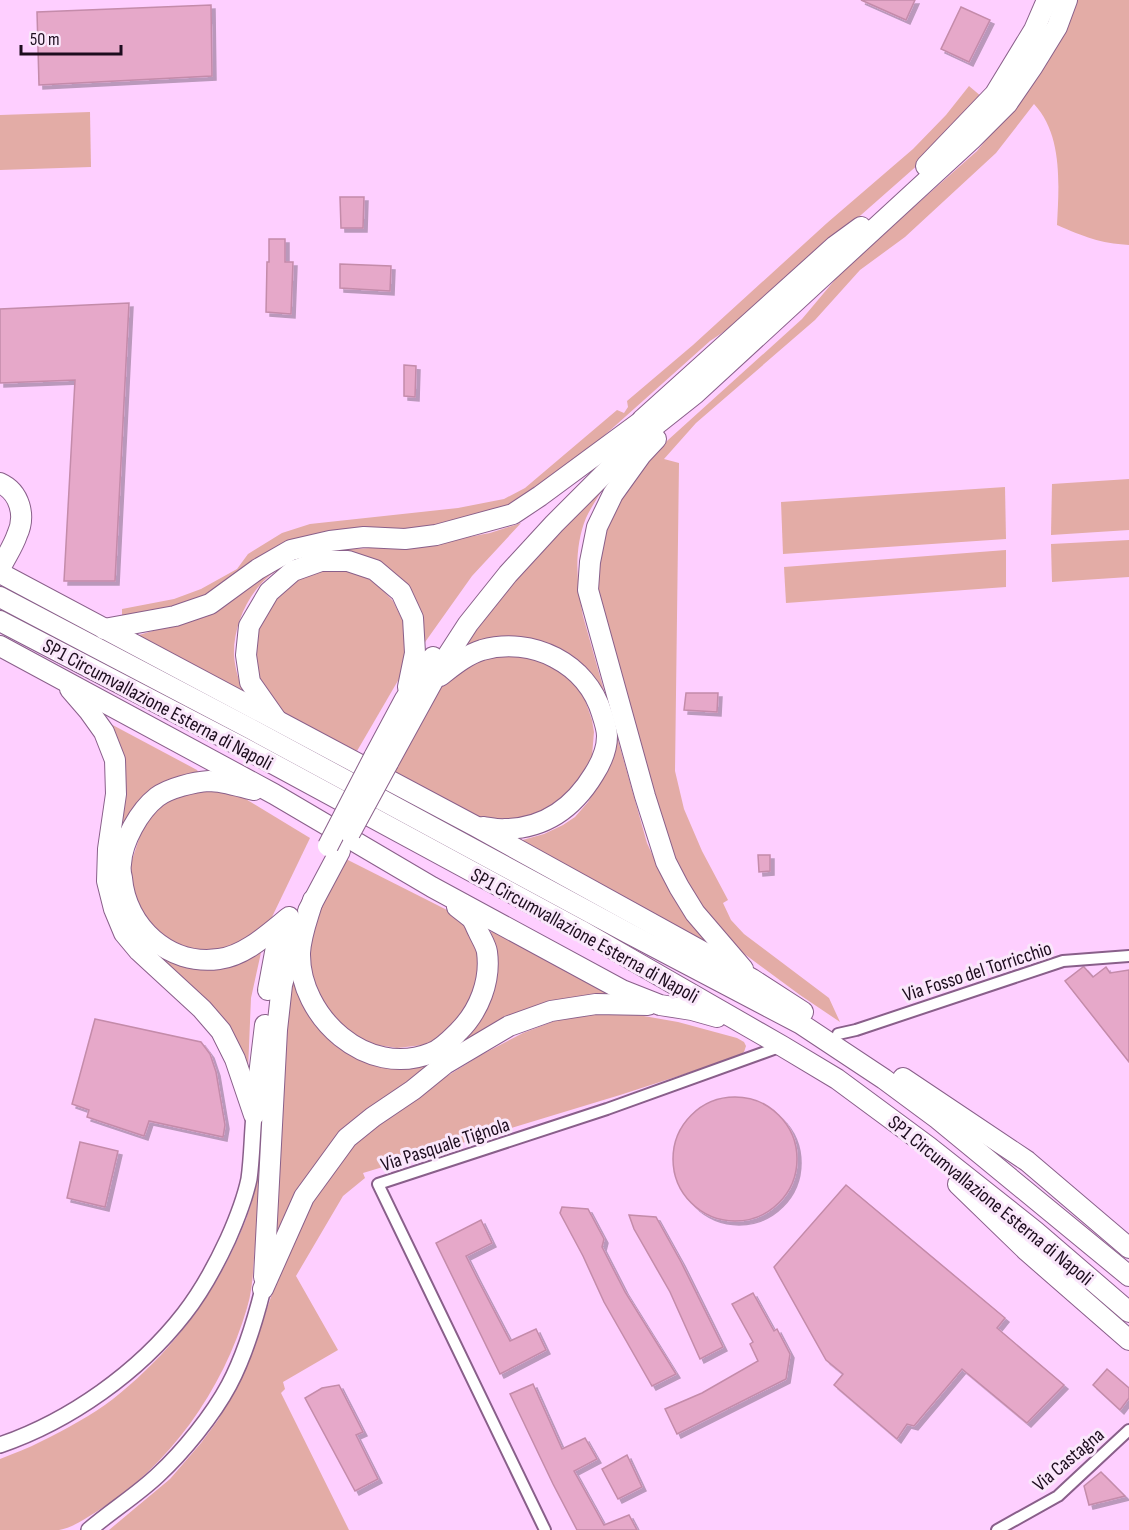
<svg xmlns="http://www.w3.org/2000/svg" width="1129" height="1530" viewBox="0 0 1129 1530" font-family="'Sofia Sans Condensed',sans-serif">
<defs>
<filter id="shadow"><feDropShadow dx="4" dy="4" stdDeviation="0" flood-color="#0004"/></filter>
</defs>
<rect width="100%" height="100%" fill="#fecfff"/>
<g fill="#e3aca6">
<path d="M 1074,0 L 1129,0 L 1129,245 C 1099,243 1085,237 1057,225 C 1059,185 1063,135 1034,104 L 996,153 L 905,237 L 860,270 L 815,320 L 696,423 L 664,459 L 679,463 L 675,771 L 684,809 L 702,851 L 728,900 L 723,903 L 731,920 L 744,934 L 829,998 L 840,1022 L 800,995 L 739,950 L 705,916 L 664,841 L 594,587 L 601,528 L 647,459 L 802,319 L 844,269 L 977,151 L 1013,107 Z"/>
<polygon points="969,86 982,97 937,148 743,319 710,341 550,484 515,506 468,523 339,536 211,592 192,604 122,617 122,609 174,599 201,589 237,569 248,554 282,533 310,524 458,508 504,499 525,488 617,410 624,413 628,407 627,401 693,345 827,223 913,149 946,115"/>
<polygon points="90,112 91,167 0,170 0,115"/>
<polygon points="1129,479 1129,530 1051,535 1052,484"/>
<path d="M 605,485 C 599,496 591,507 586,518 C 573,550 577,584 583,616 L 647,843 L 657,865 L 677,904 L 705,941 L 701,945 L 519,841 L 544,834 L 563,825 L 575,817 L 588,802 L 600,782 L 600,697 L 505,637 L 479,641 L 467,645 L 466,643 L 503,593 L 539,553 Z"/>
<polygon points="1005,487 1006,539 783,554 781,502"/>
<path d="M 521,523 L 472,576 L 423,645 L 380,570 C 357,569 333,567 310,565 C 304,565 294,562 288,565 C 254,578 233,621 234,655 C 235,669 239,682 245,695 L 132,637 L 190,620 L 263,575 L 304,554 L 336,550 L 405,546 L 447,541 L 490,533 Z"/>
<polygon points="1129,540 1129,577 1052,582 1051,544"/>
<polygon points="1006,550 1006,587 786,603 784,567"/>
<polygon points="342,569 365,577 376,583 393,601 404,623 407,648 403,672 357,751 287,717 274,706 255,677 255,617 306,571"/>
<polygon points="528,653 570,677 584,697 592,720 594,732 592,756 583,780 565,801 517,823 478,820 390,770 439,681 468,659"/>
<polygon points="107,722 197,770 201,776 188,777 117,849"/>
<polygon points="209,790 225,791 244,798 310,838 272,917 257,935 224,951 188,950 156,933 137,907 130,874 131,863 141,833 149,817 159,807 173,799 190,793"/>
<polygon points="342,857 449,911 467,928 476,942 479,960 479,983 463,1019 435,1041 423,1045 397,1048 371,1044 348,1033 313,993 305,939"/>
<polygon points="492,931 611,995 440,1061 401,1086 361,1117 275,1250 284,1013 293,979 302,1003 315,1025 334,1044 344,1051 358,1058 439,1057 495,957 491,932"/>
<polygon points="262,948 251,998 248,1070 152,952 154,950 166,958"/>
<polygon points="598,1013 638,1015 678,1022 737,1038 744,1042 746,1046 744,1052 737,1057 620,1095 363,1173 365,1178 343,1196 296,1276 338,1350 283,1382 285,1389 281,1393 349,1530 109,1530 170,1479 201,1443 218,1420 239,1383 251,1354 279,1274 314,1192 357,1137 394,1109 481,1055 523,1033 557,1020"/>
<path d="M 259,1172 C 258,1201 257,1230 254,1258 C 253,1275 252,1292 247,1308 C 223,1390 169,1467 96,1512 C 85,1519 72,1528 59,1530 C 42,1530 18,1530 0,1530 L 0,1459 C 14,1453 29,1448 42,1441 C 66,1429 92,1415 113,1399 C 170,1354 215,1295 242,1229 C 250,1211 255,1191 259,1172 Z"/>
</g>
<g fill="#e6a8c9" stroke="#c48baa" stroke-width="1.5" filter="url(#shadow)">
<polygon points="861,0 915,0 906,20"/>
<polygon points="211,5 212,76 39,85 37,12"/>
<polygon points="961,7 990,20 969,62 941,49"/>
<polygon points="340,197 364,197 363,228 341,228"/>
<polygon points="269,239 285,239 285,262 293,262 291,314 266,312 267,262 269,262"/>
<polygon points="340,264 391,266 390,291 340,288"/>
<polygon points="129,303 115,581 64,581 75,380 0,383 0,309"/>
<polygon points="404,365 416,366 415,397 404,396"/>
<polygon points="686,693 718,693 717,712 684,710"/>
<polygon points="758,855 770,855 770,871 759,872"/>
<polygon points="1083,967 1084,967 1093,977 1106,967 1110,973 1129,970 1129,1062 1065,981"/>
<polygon points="95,1019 201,1042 210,1054 216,1072 225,1125 223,1137 149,1121 144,1136 87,1117 89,1110 72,1104"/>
<circle cx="735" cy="1159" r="62"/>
<polygon points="80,1142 118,1151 105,1207 67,1198"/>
<polygon points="846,1185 1005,1318 997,1328 1064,1385 1027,1423 962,1369 914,1426 907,1424 897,1439 834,1385 843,1374 826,1360 774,1267"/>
<polygon points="562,1207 588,1209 604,1239 602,1247 625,1292 676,1374 652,1386 604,1302 583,1256 560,1213"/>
<polygon points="629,1215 656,1217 681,1262 723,1347 700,1359 670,1292 634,1229"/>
<polygon points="481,1220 492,1243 466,1256 477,1278 510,1341 536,1329 546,1350 500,1374 436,1243"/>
<polygon points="753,1293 774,1331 777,1329 790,1354 786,1379 677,1434 665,1409 702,1393 758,1361 750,1344 753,1342 732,1304"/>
<polygon points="1107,1369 1129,1388 1129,1398 1120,1410 1093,1385"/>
<polygon points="533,1384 562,1449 585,1438 597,1459 574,1471 604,1525 629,1515 637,1530 577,1530 553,1484 510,1394"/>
<polygon points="339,1385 363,1432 356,1435 378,1479 355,1491 305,1398 322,1388"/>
<polygon points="627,1455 642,1487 618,1499 602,1469"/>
<polygon points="1101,1472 1125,1496 1089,1505 1084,1486"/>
</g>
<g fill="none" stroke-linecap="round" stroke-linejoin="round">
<g stroke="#895f8a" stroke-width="14">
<g id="street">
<polyline points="838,1034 856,1030 1063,961 1129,956"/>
<polyline points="545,1530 378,1184 607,1109 782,1046"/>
<polyline points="997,1530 1058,1496 1129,1430"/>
</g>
</g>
<g stroke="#895f8a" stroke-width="18">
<g id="secondary">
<path d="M 0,1445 C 70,1421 139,1372 184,1314 C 202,1291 216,1265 228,1239 C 236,1221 245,1198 249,1179 C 252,1158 252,1136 254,1115"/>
<path d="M 89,1530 C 111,1511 137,1495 158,1475 C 183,1452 213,1415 229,1385 C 245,1355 255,1321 263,1289"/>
</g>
</g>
<g stroke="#895f8a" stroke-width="22">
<g id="highway">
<polyline points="926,166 995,94 1034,30 1047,0"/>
<polyline points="642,420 835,246 861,227"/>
<polyline points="656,439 641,455 613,494 597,527 590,562 588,590 645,796 666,862 679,887 695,913 743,969"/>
<path d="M 0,483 C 20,492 26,516 17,535 C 13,547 5,558 0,569"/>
<polyline points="0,573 475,826 752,979 803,1012"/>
<polyline points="0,597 251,729 628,933 801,1024 884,1079 938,1119 1129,1276"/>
<polyline points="0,621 242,747 580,930 782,1046 837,1079 929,1147 1035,1231 1129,1312"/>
<polyline points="104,629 175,616 210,604 258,569 291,550 330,541 364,537 405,539 436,535 513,514 540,496 639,423"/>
<polyline points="0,646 274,794 432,887 622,990 660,1005 692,1010 717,1017"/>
<path d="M 440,676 C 453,666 466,655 482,650 C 532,636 587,663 602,714 C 604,720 607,729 607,736 C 607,749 601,763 594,774 C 574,807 546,828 506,829 C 499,830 491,828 483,827"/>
<polyline points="70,689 89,711 104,732 115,760 116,794 108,849 107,881 114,909 124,933 139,951 202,1009 221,1031 235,1059 254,1115"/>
<polyline points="276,719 250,682 246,655 249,626 269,592 293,571 321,561 348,561 375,570 401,592 413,618 415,653 408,687"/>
<polyline points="374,757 405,699 433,657"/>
<polyline points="388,763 444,661 468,624 508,574 554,524 642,436 695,394 971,140 1007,104 1033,66 1057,27 1067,0"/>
<path d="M 254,790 C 241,787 222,781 209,781 C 194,782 169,788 157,797 C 139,811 122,842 121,864 C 120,869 121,874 122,878 C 126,927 169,966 219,959 C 245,956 269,933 289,917"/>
<path d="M 313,900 C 308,918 301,934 300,953 C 299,1017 367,1079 431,1053 C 442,1049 451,1039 459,1031 C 479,1011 491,981 487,952 C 486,945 481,938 478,931 C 476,927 474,922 472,919 C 468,915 462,911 457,907"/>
<polyline points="308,911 340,851"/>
<polyline points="268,990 276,947 288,920"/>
<polyline points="903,1078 1027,1161 1129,1248"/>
<polyline points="255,1109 265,1025"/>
<polyline points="958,1184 1027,1251 1129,1340"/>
<polyline points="264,1277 277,1030 282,985 295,937"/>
<polyline points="263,1289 304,1197 347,1138 373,1117 413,1090 445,1064 509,1026 551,1011 596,1004 648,1005"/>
</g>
</g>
<use href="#street" stroke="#fff" stroke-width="10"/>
<use href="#secondary" stroke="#fff" stroke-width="15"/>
<use href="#highway" stroke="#fff" stroke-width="20"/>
<g stroke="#895f8a" stroke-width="22" stroke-linecap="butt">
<g id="highway-bridge">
<polyline points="350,833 388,763"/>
<polyline points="328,846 374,757"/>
</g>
</g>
<use href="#highway-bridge" stroke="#fff" stroke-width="20"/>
</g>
<g text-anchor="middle" stroke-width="6" stroke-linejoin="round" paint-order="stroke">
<g font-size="20" fill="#1d0d1e" stroke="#fae7fb">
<text transform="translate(158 704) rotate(28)" y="7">SP1 Circumvallazione Esterna di Napoli</text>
<text transform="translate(585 935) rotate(29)" y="7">SP1 Circumvallazione Esterna di Napoli</text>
<text transform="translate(977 971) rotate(-18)" y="7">Via Fosso del Torricchio</text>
<text transform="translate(445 1144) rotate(-18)" y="7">Via Pasquale Tignola</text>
<text transform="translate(991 1200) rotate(39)" y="7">SP1 Circumvallazione Esterna di Napoli</text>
<text transform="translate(1068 1459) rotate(-40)" y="7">Via Castagna</text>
</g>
</g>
<path d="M21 45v9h100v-9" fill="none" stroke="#1d0d1e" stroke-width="3"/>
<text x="30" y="45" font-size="18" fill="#1d0d1e" stroke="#fae7fb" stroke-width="4.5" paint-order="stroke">50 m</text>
</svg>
